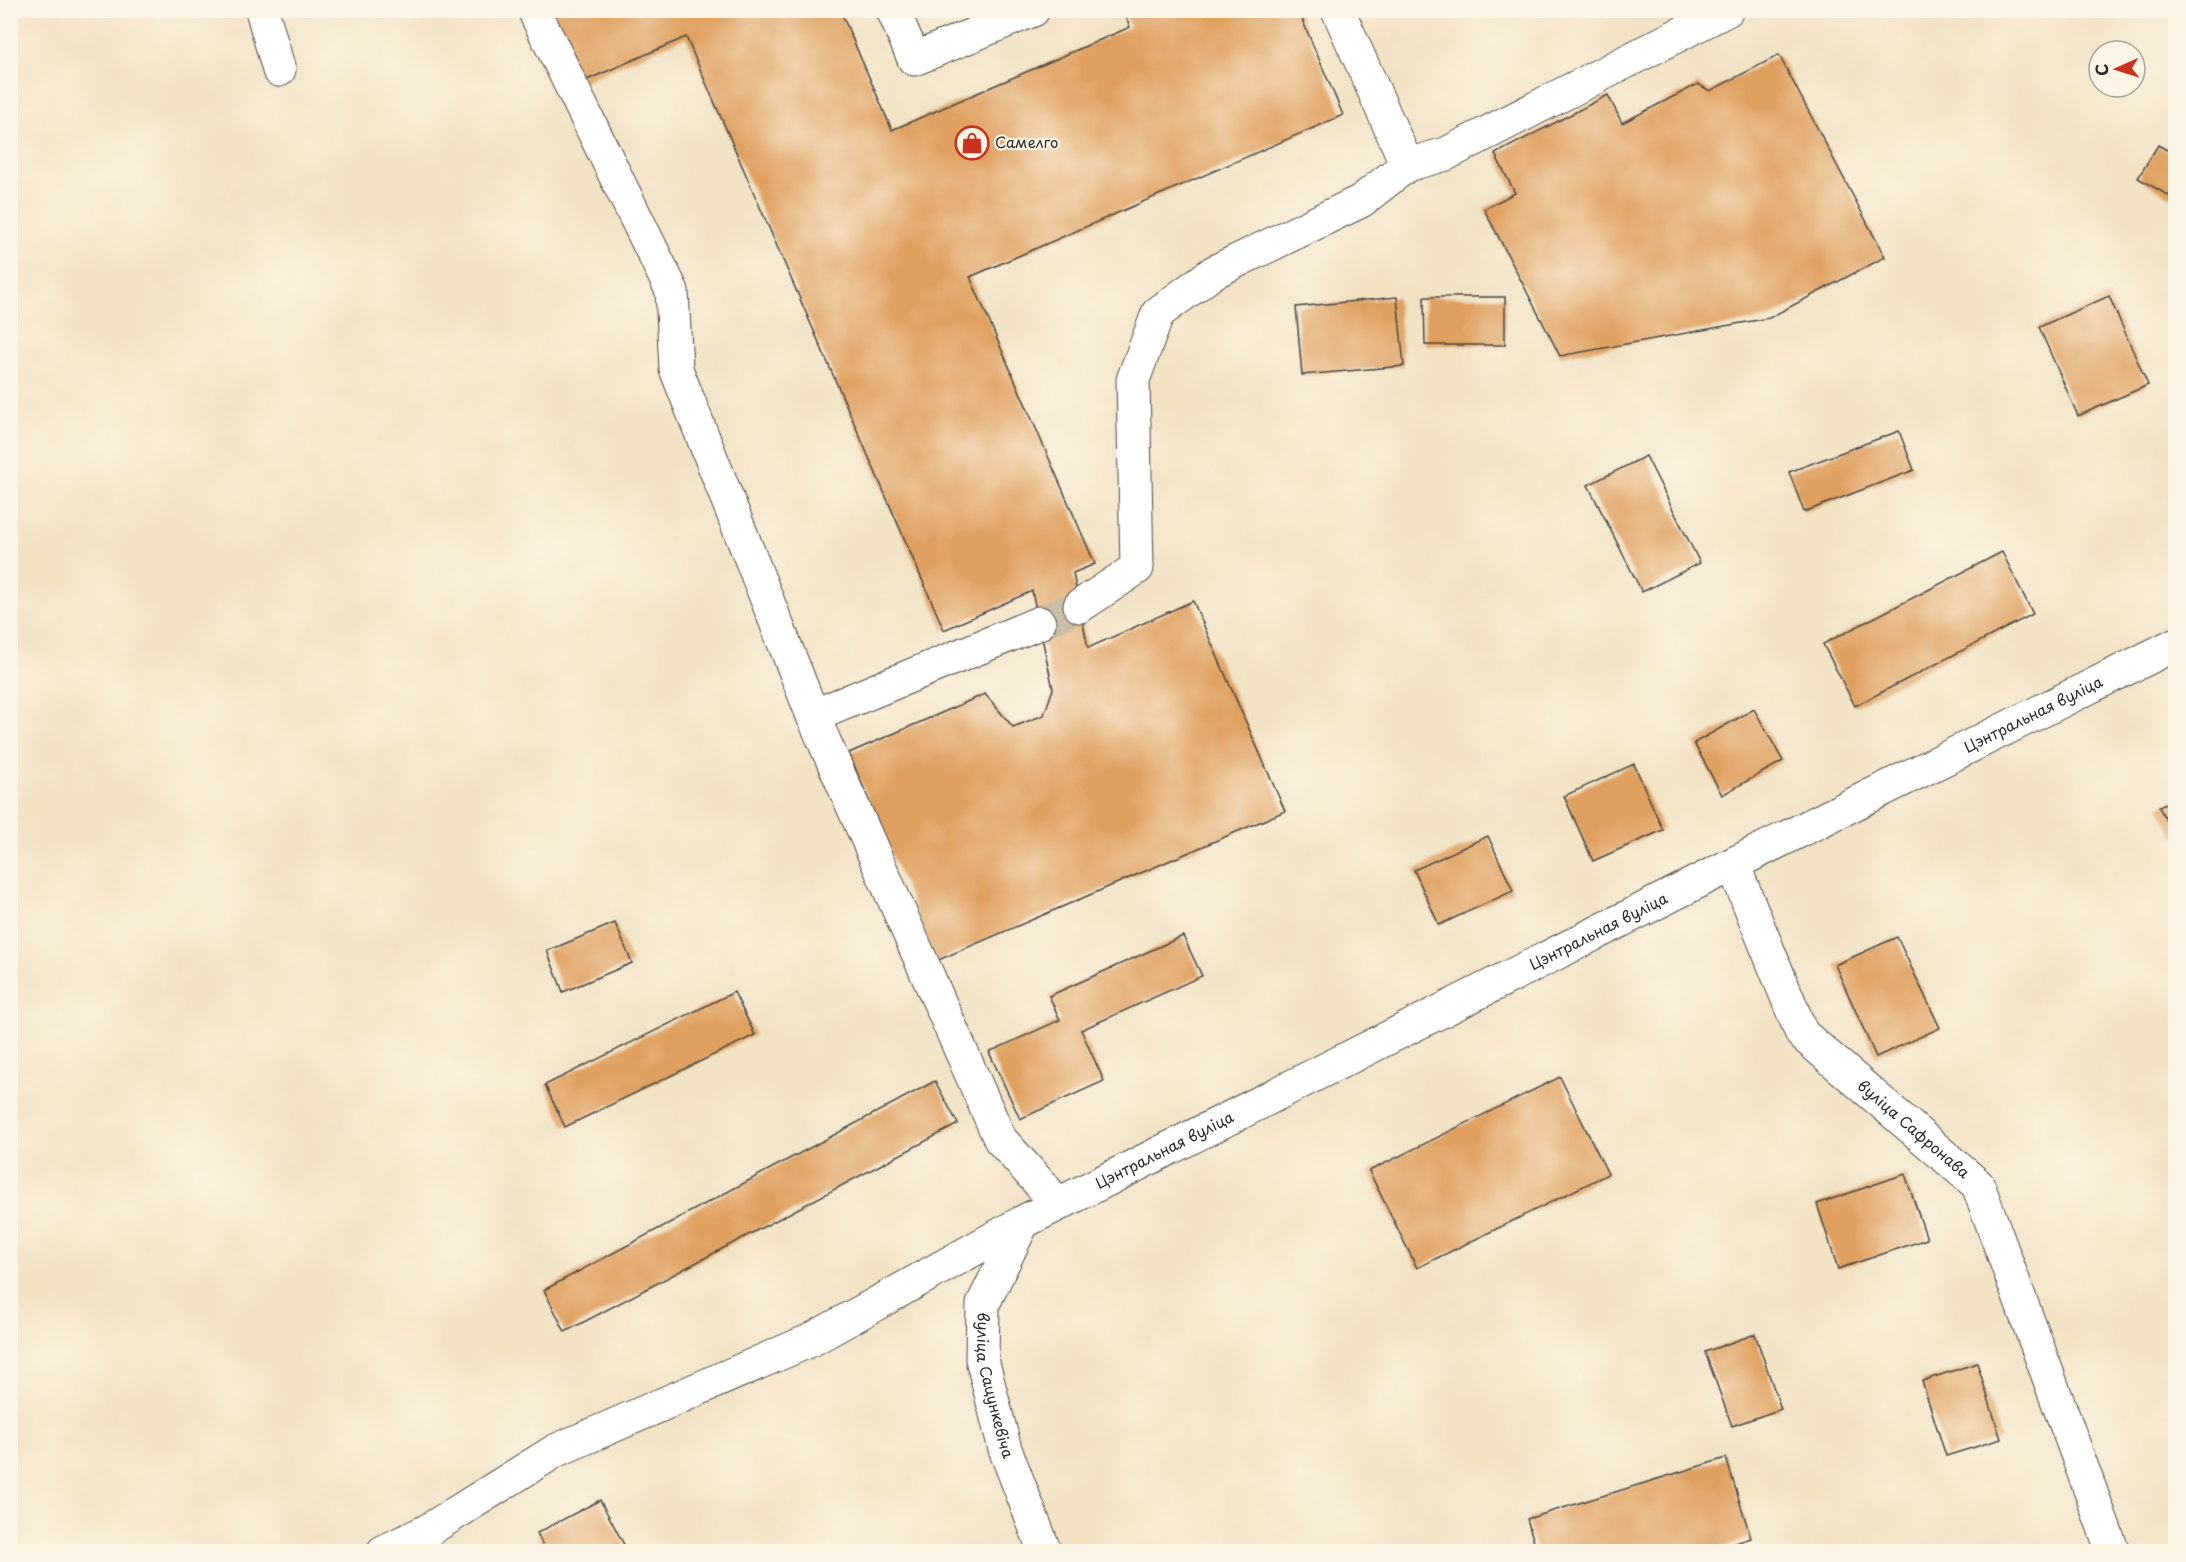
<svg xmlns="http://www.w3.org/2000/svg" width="2186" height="1562" viewBox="0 0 2186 1562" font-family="'Playpen Sans',sans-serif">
<rect width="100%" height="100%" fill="#fcf5e5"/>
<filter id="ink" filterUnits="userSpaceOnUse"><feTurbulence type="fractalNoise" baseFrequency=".0167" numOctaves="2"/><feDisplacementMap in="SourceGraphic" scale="12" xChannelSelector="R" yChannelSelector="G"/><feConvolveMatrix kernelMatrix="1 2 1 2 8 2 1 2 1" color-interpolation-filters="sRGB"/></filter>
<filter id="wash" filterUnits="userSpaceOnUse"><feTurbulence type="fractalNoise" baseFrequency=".008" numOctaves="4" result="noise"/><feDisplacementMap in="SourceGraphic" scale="24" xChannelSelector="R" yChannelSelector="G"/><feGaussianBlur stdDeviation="1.35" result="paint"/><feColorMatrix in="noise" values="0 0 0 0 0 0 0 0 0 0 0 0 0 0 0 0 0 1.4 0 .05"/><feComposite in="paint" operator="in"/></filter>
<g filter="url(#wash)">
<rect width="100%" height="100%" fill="#f2e3c5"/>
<g id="blocks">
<g fill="#dfa060">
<polygon points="548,10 840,10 892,130 1130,27 1123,10 1298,10 1343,115 970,277 1095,564 1073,573 1088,648 1193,601 1285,811 936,961 849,753 985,694 1013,727 1044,715 1053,689 1032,591 944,630 686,37 580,83"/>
<polygon points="1779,55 1885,257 1769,318 1560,356 1484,209 1515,193 1495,154 1608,95 1622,123 1698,84 1710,91"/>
<polygon points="2158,145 2176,155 2176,200 2138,178"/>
<polygon points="2109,296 2148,385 2078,416 2039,327"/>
<polygon points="1397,297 1404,366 1302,375 1296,307"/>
<polygon points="1424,297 1505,297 1505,345 1425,345"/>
<polygon points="1899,431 1914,470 1804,512 1789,472"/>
<polygon points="1646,456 1700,563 1642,592 1588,485"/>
<polygon points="2002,552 2033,614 1855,706 1823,644"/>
<polygon points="1754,709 1783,761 1722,795 1694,743"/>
<polygon points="1634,764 1663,830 1593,861 1564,796"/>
<polygon points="2176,799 2176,839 2159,807"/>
<polygon points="1488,836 1513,891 1439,925 1414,870"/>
<polygon points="615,923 632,963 563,992 547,951"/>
<polygon points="1183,936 1202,976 1081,1030 1104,1081 1020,1119 989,1052 1060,1020 1049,996"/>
<polygon points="1897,937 1940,1028 1876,1057 1835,965"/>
<polygon points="734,992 755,1035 565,1127 545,1085"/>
<polygon points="1560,1077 1608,1174 1417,1268 1369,1171"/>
<polygon points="935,1081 958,1124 565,1332 544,1290"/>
<polygon points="1905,1174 1927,1239 1838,1269 1817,1204"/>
<polygon points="1755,1334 1781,1409 1732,1426 1705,1352"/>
<polygon points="1977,1363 2001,1439 1946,1456 1922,1381"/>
<polygon points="1726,1458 1751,1538 1708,1552 1537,1552 1527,1519"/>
<polygon points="600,1500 628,1552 546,1552 537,1533"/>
</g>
</g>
</g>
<g filter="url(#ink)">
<use href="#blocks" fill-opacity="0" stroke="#494742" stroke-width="1.5"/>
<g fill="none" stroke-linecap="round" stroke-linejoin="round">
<polyline stroke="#cabea6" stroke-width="33" stroke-dasharray="33 16" stroke-linecap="butt" points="1039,623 1080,606"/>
<g stroke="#494742" stroke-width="35">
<g id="minor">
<polyline points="262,10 279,70"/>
<polyline points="534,10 672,291 676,369 813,716 1000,1139 1058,1204"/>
<polyline points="893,10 914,59 1033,10"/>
<polyline points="1407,165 1446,154 1727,10"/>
<polyline points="1080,606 1137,568 1133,380 1158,313 1214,272 1361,201 1407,165 1338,10"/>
<polyline points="813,716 1039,623"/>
<path id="s1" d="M 1733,864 L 1802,1034 L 1978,1185 L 2113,1552"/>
<path id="s2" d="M 1023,1222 L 983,1304 L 982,1359 L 1005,1449 L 1045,1552"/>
<path id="s3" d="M 383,1552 L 427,1531 L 555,1451 L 811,1340 L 1023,1222 L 1733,864 L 2176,644"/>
</g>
</g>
<use href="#minor" stroke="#fff" stroke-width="33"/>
</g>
</g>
<defs>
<g id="shop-ring" transform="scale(1.725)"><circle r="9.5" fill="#fcf5e5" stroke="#c8321e" stroke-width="1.5"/><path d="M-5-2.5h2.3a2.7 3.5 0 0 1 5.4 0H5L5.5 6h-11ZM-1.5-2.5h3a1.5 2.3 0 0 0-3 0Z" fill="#c8321e"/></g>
</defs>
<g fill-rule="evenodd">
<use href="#shop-ring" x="972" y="143"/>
</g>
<g text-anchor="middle" stroke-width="4.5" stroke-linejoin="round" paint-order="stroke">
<g font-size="15" fill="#2b2b2b" stroke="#fcf5e5" text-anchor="start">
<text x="995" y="148">Самелго</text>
</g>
<g font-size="15" fill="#2b2b2b" stroke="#fcf5e5">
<text dy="5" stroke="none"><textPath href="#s3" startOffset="1852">Цэнтральная вуліца</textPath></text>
<text dy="5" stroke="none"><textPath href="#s3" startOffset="1366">Цэнтральная вуліца</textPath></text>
<text dy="5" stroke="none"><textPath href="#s1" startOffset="330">вуліца Сафронава</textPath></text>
<text dy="5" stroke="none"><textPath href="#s3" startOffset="880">Цэнтральная вуліца</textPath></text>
<text dy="5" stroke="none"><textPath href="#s2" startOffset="174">вуліца Сацункевіча</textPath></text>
</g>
</g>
<rect width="2186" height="1562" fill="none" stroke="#fcf5e5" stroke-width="36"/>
<g transform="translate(2117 69) rotate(267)"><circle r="28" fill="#fcf5e5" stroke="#a8a49b" stroke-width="1.5"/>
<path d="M0-4.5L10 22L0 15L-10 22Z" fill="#c8321e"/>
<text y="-9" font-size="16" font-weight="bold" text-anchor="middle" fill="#2b2b2b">С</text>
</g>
</svg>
